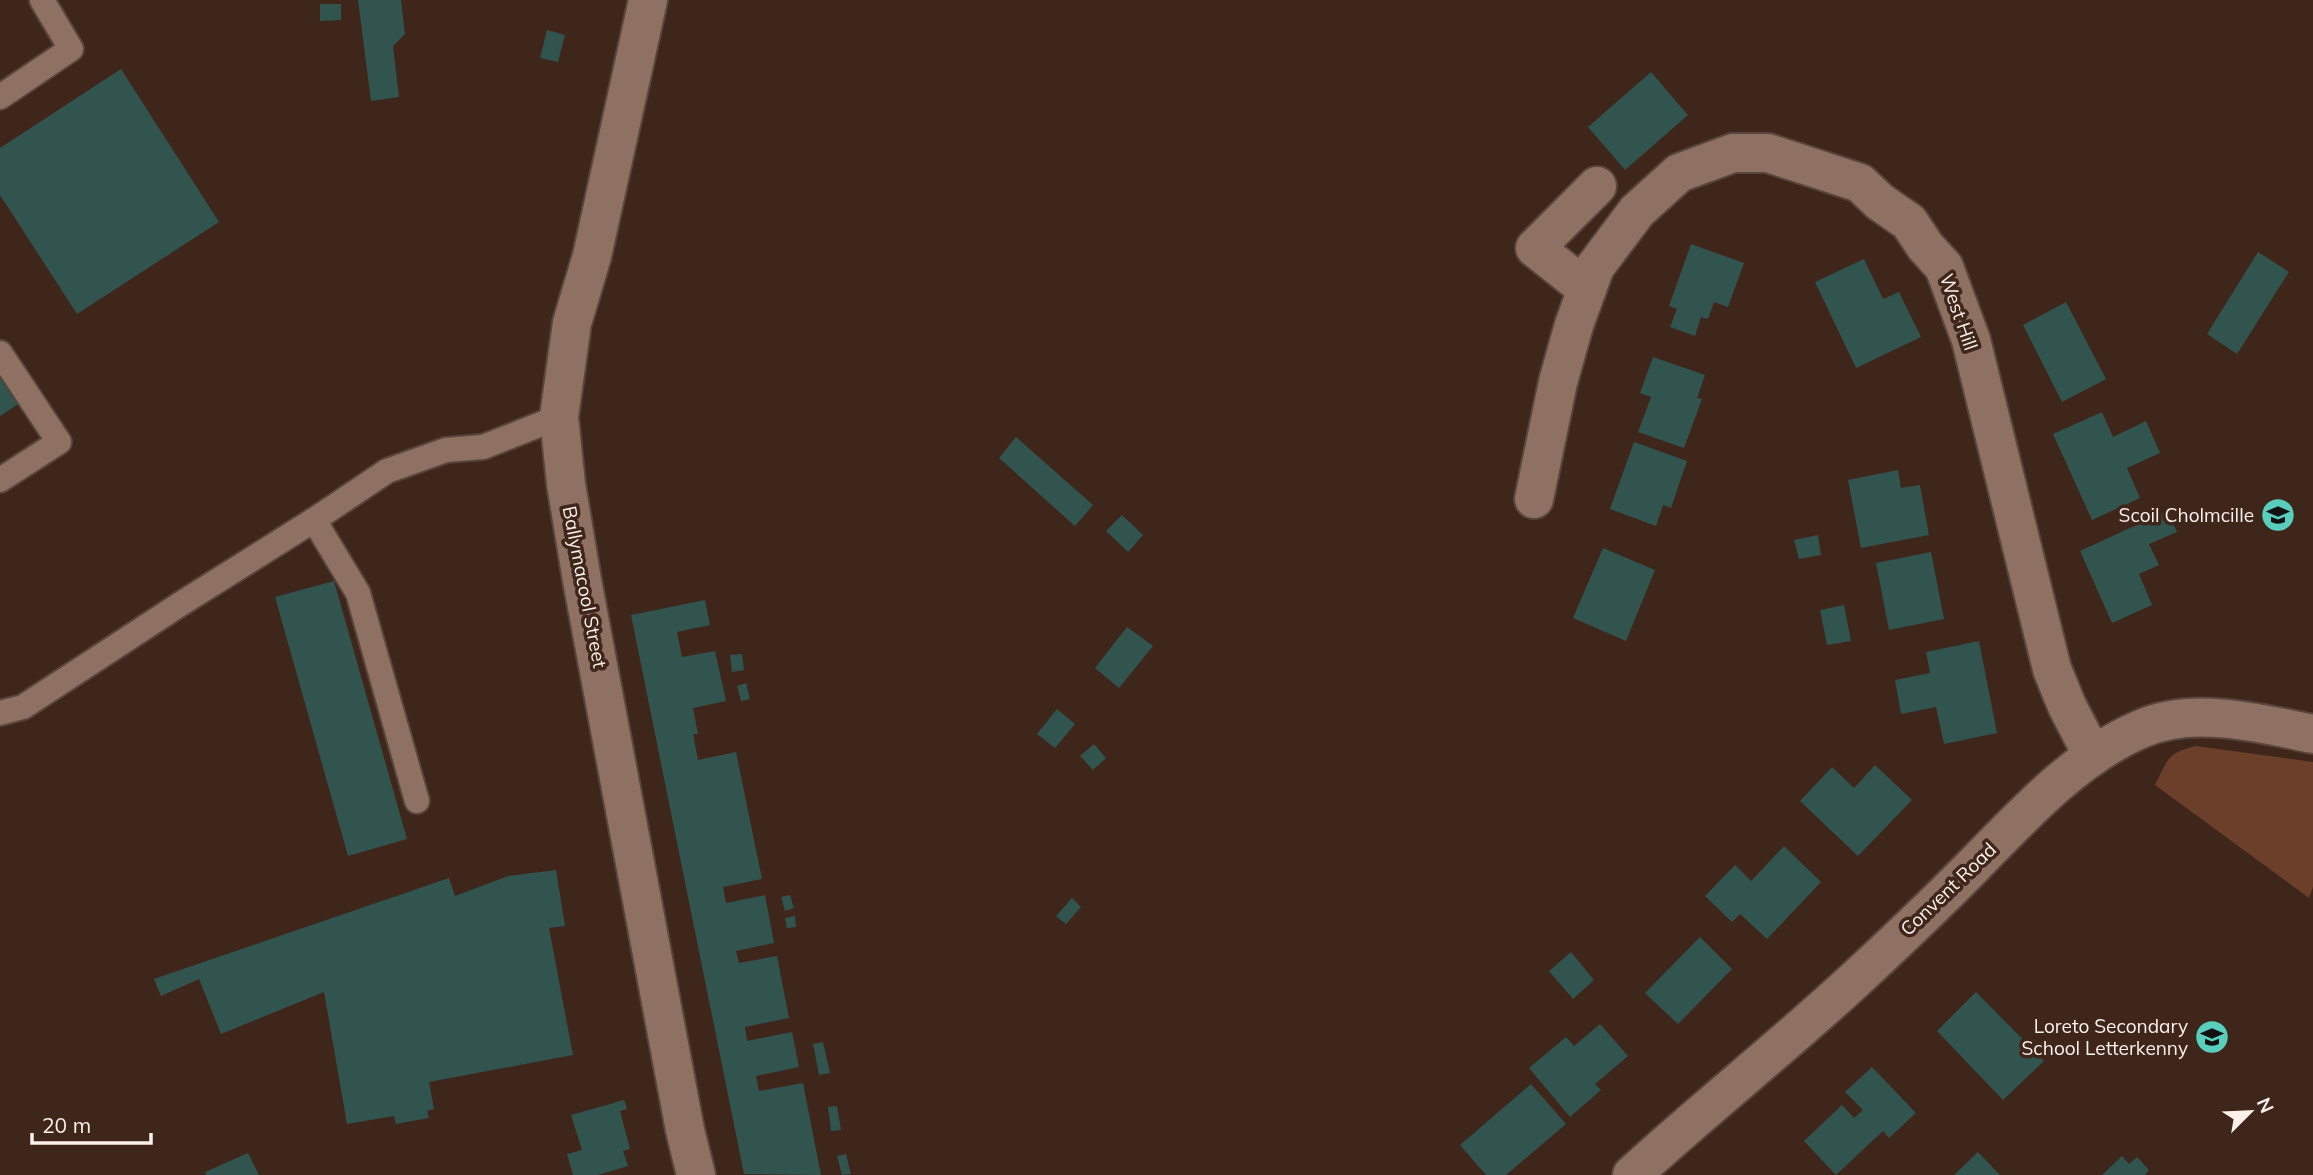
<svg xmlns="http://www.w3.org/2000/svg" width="2313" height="1175" viewBox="0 0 2313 1175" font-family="Mulish,sans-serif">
<rect width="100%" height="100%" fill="#3e261b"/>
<path fill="#6b3f2a" d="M 2196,746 L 2313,762 L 2313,887 L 2309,898 L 2155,785 C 2168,759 2167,753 2196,746 Z"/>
<g fill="#31544e">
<polygon points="358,0 401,0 405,34 393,46 399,97 371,101"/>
<polygon points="320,4 341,4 341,20 320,21"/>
<polygon points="547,30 565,35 558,62 540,58"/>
<polygon points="121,69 219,222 77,314 0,195 0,148"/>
<polygon points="1651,72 1688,115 1625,170 1588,127"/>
<polygon points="1691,244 1744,263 1728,307 1714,302 1708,319 1701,317 1695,336 1670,327 1677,309 1669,306"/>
<polygon points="2258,252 2289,272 2237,354 2207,334"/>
<polygon points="1864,259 1883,299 1899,292 1921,337 1856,368 1815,282"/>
<polygon points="2066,302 2106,379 2062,402 2023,325"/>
<polygon points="1653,357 1705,375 1697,398 1702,399 1684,448 1638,432 1651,397 1640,393"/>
<polygon points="0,365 23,401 0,416"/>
<polygon points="2102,412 2113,437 2146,421 2160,453 2127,468 2140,498 2092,520 2053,434"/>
<polygon points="1016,437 1093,505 1075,526 999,458"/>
<polygon points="1634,442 1687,461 1671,508 1663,505 1656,526 1610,509"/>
<polygon points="1898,470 1901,488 1920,485 1929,535 1861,548 1848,480"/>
<polygon points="2167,511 2177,532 2149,544 2159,565 2139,574 2152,605 2112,623 2080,551"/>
<polygon points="1122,515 1143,535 1128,552 1106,531"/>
<polygon points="1818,535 1821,555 1799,559 1794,540"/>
<polygon points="1603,548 1655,570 1626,641 1573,618"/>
<polygon points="1931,552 1944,619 1889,630 1876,563"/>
<polygon points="334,581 407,839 348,856 275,597"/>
<polygon points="705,600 710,625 677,632 682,657 715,651 726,701 693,708 698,734 693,734 698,760 736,752 762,879 723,887 726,903 765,895 774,943 736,951 739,963 777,956 789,1018 745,1027 747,1041 792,1032 799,1067 756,1076 759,1091 803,1083 821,1175 744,1174 631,615"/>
<polygon points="1844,605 1851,641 1827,645 1820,610"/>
<polygon points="1127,627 1153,646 1119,688 1095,668"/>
<polygon points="1979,641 1997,733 1944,744 1936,707 1901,714 1895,680 1930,673 1926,652"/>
<polygon points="742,654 744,670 732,672 730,655"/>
<polygon points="746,683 750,699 741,701 737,686"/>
<polygon points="1057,709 1075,724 1055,748 1037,734"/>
<polygon points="1094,744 1106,758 1093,770 1080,756"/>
<polygon points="1875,765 1912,800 1858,856 1800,801 1832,767 1854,788"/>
<polygon points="1784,846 1821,882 1767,939 1740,914 1732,922 1705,896 1735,865 1751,881"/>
<polygon points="556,870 565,926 549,928 573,1055 429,1082 434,1109 427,1111 429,1118 396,1124 394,1116 347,1124 324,992 221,1034 199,979 161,996 154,979 449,878 455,896 508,876"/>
<polygon points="790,895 794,908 785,911 781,897"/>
<polygon points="1072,898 1081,907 1066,924 1056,916"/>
<polygon points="795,916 796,927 787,928 785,918"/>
<polygon points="1700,937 1732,969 1678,1024 1645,993"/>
<polygon points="1571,952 1594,980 1573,999 1549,971"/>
<polygon points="1976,992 2044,1061 2003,1100 1937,1031"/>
<polygon points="1600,1024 1628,1056 1595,1084 1601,1090 1570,1117 1529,1068 1566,1037 1574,1046"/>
<polygon points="823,1042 830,1073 819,1075 813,1044"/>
<polygon points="1872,1067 1916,1113 1889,1138 1883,1131 1836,1175 1804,1141 1842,1105 1854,1118 1863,1110 1845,1092"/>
<polygon points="1531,1084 1566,1124 1506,1175 1486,1175 1460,1145"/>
<polygon points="624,1100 627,1109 620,1111 630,1149 623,1151 628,1166 598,1175 573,1175 567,1154 582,1150 571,1115"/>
<polygon points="837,1106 841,1130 831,1131 828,1107"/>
<polygon points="1978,1152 2000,1175 1954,1175"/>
<polygon points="248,1153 259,1175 206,1175 205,1172"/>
<polygon points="846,1154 851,1174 842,1175 837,1156"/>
<polygon points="2122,1156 2129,1164 2137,1157 2149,1170 2145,1175 2102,1175"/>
</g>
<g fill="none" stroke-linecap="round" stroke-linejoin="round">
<g stroke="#58453c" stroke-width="28">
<g id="lane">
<polyline points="0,97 71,49 42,0"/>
<polyline points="0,353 59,442 0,480"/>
<polyline points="314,520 358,593 417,801"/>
<polyline points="0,713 23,707 182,603 314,520 387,471 446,450 483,447 559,417"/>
</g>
</g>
<g stroke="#58453c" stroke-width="42">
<g id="street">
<polyline points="1587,289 1535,248 1597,186"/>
<polyline points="1534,499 1558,382 1574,325 1595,267 1637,211 1679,173 1733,153 1768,153 1860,183 1880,202 1909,222 1925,246 1944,267 1971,340 2052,669 2067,706 2093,756"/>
</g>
</g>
<g stroke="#58453c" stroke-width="42">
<g id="secondary">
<polyline points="648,0 592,256 572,323 559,417 566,484 582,580 685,1130 696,1175"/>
<path d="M 1632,1175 C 1706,1107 1785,1045 1859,976 C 1900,938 1942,898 1981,858 C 2027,811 2079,755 2141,729 C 2193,706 2259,723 2313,734"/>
</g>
</g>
<use href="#lane" stroke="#8e7163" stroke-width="24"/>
<use href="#street" stroke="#8e7163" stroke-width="38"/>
<use href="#secondary" stroke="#8e7163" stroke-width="38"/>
</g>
<defs>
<g id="school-disc" transform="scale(1.75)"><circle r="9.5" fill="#5acebd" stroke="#3e261b"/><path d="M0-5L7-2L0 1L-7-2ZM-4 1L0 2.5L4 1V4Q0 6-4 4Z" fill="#111"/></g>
</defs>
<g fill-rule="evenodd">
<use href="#school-disc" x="2278" y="515"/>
<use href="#school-disc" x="2212" y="1037"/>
</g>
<g text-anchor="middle" stroke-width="7" stroke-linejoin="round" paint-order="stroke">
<g font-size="19" fill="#fdefe9" stroke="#3e261b">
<text transform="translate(1959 312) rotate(71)" y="7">West Hill</text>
<text transform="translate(585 587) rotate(79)" y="7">Ballymacool Street</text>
<text transform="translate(1948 889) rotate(-44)" y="7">Convent Road</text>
</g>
<g font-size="19" fill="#fdefe9" stroke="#3e261b" text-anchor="end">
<text x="2254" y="522">Scoil Cholmcille</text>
<text x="2188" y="1033">Loreto Secondary<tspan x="2188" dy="22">School Letterkenny</tspan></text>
</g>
</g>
<g transform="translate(2250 1112) rotate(66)" stroke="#3e261b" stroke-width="5" paint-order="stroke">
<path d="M0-5L12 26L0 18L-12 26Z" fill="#fdefe9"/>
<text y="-10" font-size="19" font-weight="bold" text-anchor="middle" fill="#fdefe9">N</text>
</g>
<path d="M32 1133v10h119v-10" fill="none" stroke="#fdefe9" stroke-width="3.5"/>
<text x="42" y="1133" font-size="21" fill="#fdefe9" stroke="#3e261b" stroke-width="5" paint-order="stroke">20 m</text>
</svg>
